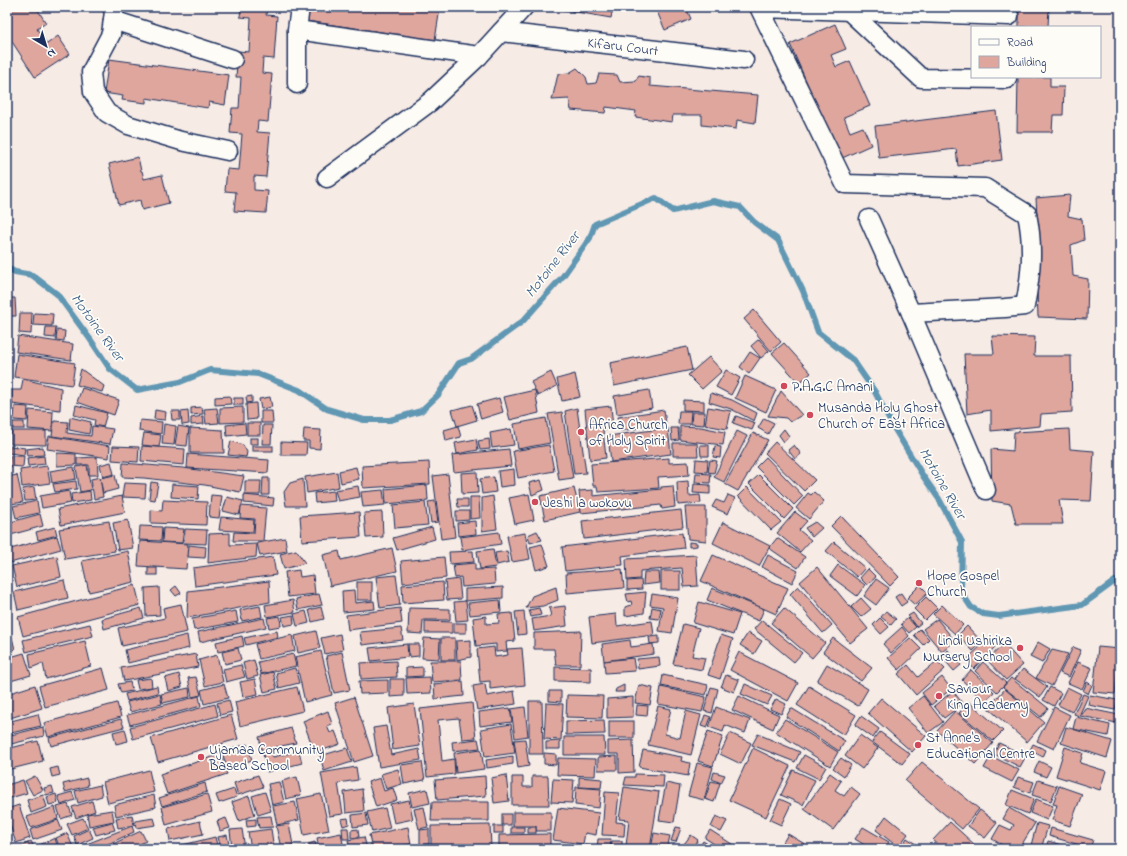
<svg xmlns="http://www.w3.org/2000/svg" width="1127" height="856" viewBox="0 0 1127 856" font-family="'Indie Flower',sans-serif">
<rect width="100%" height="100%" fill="#f7ebe5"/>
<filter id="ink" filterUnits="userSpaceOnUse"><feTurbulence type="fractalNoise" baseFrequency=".025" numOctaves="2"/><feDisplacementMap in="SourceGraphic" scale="8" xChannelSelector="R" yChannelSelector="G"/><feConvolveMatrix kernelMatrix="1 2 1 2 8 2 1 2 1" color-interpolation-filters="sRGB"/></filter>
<g filter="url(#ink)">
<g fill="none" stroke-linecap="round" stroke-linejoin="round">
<polyline stroke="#6097b3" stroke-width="6" points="7,268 15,272 32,275 57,294 90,339 110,369 137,390 180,382 210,370 258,374 299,390 327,409 364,420 390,420 421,411 438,395 459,363 471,359 523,321 563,276 590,238 595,224 656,198 673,211 713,201 740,207 754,222 778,240 803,291 818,332 853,360 875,392 891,423 923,476 939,499 962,542 961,592 971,607 983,614 999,616 1082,605 1115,581 1120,583"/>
</g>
<g fill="#dfa69d" stroke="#1b2f5e">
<polygon points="7,7 36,7 46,23 37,29 47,44 58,36 70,54 35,77 7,34"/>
<polygon points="241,7 267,7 266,15 277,16 274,59 263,58 262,73 272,74 268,122 258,121 257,132 270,133 266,177 254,176 254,190 268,191 266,213 234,211 236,192 225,191 227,169 239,170 242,134 230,133 232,108 239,108 241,77 236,77 238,51 249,52 251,18 240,17"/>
<polygon points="309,7 434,7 440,8 435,40 306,21"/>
<polygon points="547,7 613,7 611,18"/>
<polygon points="655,7 686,7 691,19 665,30"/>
<polygon points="1019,7 1049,7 1048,27 1019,27"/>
<polygon points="835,24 846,49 831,55 836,67 850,61 870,106 844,117 850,132 863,127 871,145 840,159 790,44"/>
<polygon points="109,59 229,75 225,105 209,102 208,108 146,98 146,103 122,100 123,96 104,93"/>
<polygon points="577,68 586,77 588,84 596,83 599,74 617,75 620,82 635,81 639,76 650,78 650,86 758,95 755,123 737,120 736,129 702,125 702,115 673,115 672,122 635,117 636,111 606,107 605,113 571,110 569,99 552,100 558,74 569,73"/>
<polygon points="1018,77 1050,77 1050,87 1064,87 1063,115 1053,115 1052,132 1017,132"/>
<polygon points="996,111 1002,160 958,166 956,149 879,158 875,126"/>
<polygon points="138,157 141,171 142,171 144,179 162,175 169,203 142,210 140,200 119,205 109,164"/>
<polygon points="1070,195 1068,216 1082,219 1084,240 1071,245 1073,276 1088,279 1087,319 1038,317 1037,291 1040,265 1036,198"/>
<polygon points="7,298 15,298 16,316 7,316"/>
<polygon points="754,310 781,342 771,351 744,319"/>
<polygon points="20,313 32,313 31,334 19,333"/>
<polygon points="34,313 53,314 52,326 33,325"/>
<polygon points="46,327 56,327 55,338 45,337"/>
<polygon points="57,330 65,331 64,341 56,340"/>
<polygon points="18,336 73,344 71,360 16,352"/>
<polygon points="992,336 1035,337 1034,356 1071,356 1072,412 1041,414 1040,426 991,431 991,410 967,414 964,354 994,354"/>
<polygon points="759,339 769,351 761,358 751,346"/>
<polygon points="784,343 811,373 799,383 772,353"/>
<polygon points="687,347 692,370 614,386 610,363"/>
<polygon points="750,352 760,358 749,374 740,367"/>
<polygon points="17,354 75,363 72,385 14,377"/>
<polygon points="709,357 722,371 702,389 688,375"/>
<polygon points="7,364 9,364 11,402 7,402"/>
<polygon points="81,369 104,386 102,392 77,385"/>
<polygon points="726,370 740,378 731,395 716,387"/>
<polygon points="551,372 557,386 538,396 531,382"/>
<polygon points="575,374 580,397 562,401 557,379"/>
<polygon points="745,376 776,390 766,412 735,398"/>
<polygon points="23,379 61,388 60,410 12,404 12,390 21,390"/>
<polygon points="82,388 119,400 114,415 77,402"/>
<polygon points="535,390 539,413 510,420 504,397"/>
<polygon points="649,390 652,408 617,414 614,396"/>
<polygon points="781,391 802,415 790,422 786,418 768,416"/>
<polygon points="711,393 732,400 757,413 754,421 731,409 709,402"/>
<polygon points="230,396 231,404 215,405 215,397"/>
<polygon points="252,396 252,402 247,403 246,397"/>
<polygon points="270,397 272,407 261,409 259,399"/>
<rect x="234" y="398" width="9" height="7"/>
<polygon points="499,398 503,412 481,419 477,404"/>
<polygon points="683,400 704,401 704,411 683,410"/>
<polygon points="256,403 257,419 247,420 246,404"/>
<polygon points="76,405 107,413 103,427 94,425 95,420 74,415"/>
<polygon points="472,405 477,420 457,426 452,410"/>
<polygon points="15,406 28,407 27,421 14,420"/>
<polygon points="611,406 613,428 603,430 606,458 590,460 585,409"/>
<polygon points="202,407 203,414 191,415 191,408"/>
<polygon points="243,407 243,422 220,423 220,408"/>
<polygon points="708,407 731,411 727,429 705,425"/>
<rect x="7" y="408" width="4" height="16"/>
<polygon points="217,408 219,423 206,424 204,409"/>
<polygon points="577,408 586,473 574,474 565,411"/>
<polygon points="29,410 53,412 52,431 28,429"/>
<polygon points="155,410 166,412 165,420 154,419"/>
<polygon points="664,410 666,424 620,431 618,417"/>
<polygon points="171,411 180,411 180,420 172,420"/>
<polygon points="188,411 189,424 182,425 181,412"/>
<polygon points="261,411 272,411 273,423 261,423"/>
<polygon points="679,411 691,411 690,424 678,424"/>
<polygon points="562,412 573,478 559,480 548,414"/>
<polygon points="692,412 705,412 704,425 691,424"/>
<polygon points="203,416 204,424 191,425 191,418"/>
<polygon points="736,416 755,423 752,430 733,423"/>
<polygon points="70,417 91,422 89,434 69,430"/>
<polygon points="546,418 550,443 518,449 514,424"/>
<polygon points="764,418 774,423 768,434 758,428"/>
<polygon points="140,420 162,422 161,434 139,431"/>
<polygon points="54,421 68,422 67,433 91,436 92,426 113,429 110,444 52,436"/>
<rect x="13" y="422" width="11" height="7"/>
<polygon points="245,423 246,434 227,436 226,425"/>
<rect x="247" y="423" width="13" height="12"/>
<polygon points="164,424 176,426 174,445 162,444"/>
<polygon points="263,425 272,425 271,444 262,444"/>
<polygon points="178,426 189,428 187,446 175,445"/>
<polygon points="458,426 461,437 446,441 444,430"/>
<polygon points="680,426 701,427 725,432 723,445 680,440"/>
<polygon points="190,428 223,430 224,453 190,453"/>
<polygon points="668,428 671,454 611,462 608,436"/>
<polygon points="671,428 678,428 679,440 672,441"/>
<polygon points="304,429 321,430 320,449 309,448 309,441 303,441"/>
<polygon points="511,429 514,445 492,448 490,433"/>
<polygon points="784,429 789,436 784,442 779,435"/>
<polygon points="1069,429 1070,449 1094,451 1091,501 1059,500 1063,524 1016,524 1011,504 992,501 991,449 1013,451 1014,432"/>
<polygon points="11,431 46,431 46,445 11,444"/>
<polygon points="737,431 747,436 724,482 714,477"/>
<polygon points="144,433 161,435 159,447 142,445"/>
<polygon points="753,433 768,440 738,491 725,484"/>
<polygon points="49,436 110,446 109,458 47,449"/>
<rect x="250" y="438" width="8" height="6"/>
<polygon points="476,439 478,450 457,454 455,443"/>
<polygon points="489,439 490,449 480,450 478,441"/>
<polygon points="231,441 243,445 247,452 246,457 228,455"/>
<polygon points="281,442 307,443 306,455 281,455"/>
<polygon points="775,442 815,480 804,491 765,453"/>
<polygon points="673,443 697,443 698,456 673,456"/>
<polygon points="549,445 554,471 518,478 513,451"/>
<polygon points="700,445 709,445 709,456 701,456"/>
<polygon points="794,445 801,454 795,459 788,450"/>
<polygon points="10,446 25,448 24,455 9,453"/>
<polygon points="113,446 139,447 138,462 112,460"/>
<polygon points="142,446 185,449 184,465 141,461"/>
<rect x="252" y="446" width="21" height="5"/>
<polygon points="715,446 721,447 720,458 713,457"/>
<polygon points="43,447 44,455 27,456 26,449"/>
<polygon points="509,449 511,466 454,472 452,455"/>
<polygon points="57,453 76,454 76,465 57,466"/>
<polygon points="188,454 269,460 268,473 187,468"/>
<polygon points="10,456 24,456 23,467 9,466"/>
<polygon points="44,456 45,464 28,466 27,458"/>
<polygon points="97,457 98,475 89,475 89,465 77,465 77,458"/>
<polygon points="766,457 803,496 794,505 756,467"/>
<polygon points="669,458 669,463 688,462 689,475 658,477 659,488 598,492 597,486 593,486 591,464"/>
<polygon points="696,459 708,460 707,472 695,471"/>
<polygon points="710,460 717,461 714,473 708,472"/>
<polygon points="111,462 114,474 103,477 100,465"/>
<polygon points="429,462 430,484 363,488 362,466"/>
<polygon points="123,463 183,468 244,476 240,492 205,485 144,478 122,477"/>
<polygon points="87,465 91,490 80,492 76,467"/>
<polygon points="47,466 50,483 22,487 20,470"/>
<polygon points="74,467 76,479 52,483 50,471"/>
<polygon points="356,467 359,479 341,483 339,471"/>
<polygon points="514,469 515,485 500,487 498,471"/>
<polygon points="337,472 339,487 307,493 305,477"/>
<polygon points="477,472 478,493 462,494 461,473"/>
<polygon points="696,473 711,474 710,483 695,482"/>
<polygon points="448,474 455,537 441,539 433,476"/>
<polygon points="17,475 23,502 11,504 7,477"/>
<polygon points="115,475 118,489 103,493 100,478"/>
<polygon points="759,475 793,509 784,519 749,484"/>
<polygon points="100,477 103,497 94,499 91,479"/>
<polygon points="494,477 496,492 482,494 480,479"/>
<polygon points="263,478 269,478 269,495 262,495"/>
<polygon points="303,479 305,506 286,506 284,492 290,483"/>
<polygon points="541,480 544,490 532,495 529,483"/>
<polygon points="76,481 77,489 55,492 53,484"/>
<polygon points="245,481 261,481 260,495 245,495"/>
<polygon points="688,481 689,496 700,495 701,503 678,505 677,482"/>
<polygon points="151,482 158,483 155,500 149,499"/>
<polygon points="124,483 146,484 145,498 122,497"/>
<polygon points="172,484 199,486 198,499 171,497"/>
<polygon points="694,484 710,485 710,494 693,493"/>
<polygon points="427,485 428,500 386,504 385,489"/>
<polygon points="358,486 360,497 338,501 335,490"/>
<polygon points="673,486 675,507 662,509 661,505 581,513 579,491 593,490 593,496 661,489 661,487"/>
<polygon points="34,487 36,500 25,501 23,489"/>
<polygon points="747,487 781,522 771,530 738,496"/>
<polygon points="574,488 580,512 545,520 540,496"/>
<polygon points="383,490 385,505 363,507 361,492"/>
<polygon points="69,491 71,503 42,508 40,496"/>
<polygon points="90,491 91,500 72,503 71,494"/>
<polygon points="334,491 335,501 315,503 314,493"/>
<polygon points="814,492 824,501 809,519 796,508 808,493 811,495"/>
<polygon points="529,494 534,520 515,524 509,498"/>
<polygon points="211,495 222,496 219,518 209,517"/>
<polygon points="244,495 274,498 273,506 244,503"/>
<polygon points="728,495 735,498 728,514 712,507 716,500 724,503"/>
<polygon points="122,496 125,512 61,525 58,509"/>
<polygon points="493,496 497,529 482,531 482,498"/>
<polygon points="7,497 12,509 7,511"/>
<polygon points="227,497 243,501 239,515 223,511"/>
<polygon points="470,497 479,497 480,518 470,519"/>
<polygon points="457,499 468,499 468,507 458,507"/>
<polygon points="163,500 207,502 206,525 151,523 151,510 162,511"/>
<polygon points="37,501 39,513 16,518 13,506"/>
<polygon points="435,501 438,522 431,523 428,502"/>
<polygon points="425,502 428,525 395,528 393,505"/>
<polygon points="241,506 266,508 263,541 233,541 234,532 254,533 255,519 240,518"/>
<polygon points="685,507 706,507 706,541 688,539"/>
<polygon points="681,510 683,527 584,539 582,521"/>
<polygon points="456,511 469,511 469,520 456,521"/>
<polygon points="359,512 361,537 302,541 300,516"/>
<polygon points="382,512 383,537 366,538 364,513"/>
<polygon points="795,512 807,521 799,530 811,540 800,552 777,533"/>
<polygon points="40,514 43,526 7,536 7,523"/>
<polygon points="841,516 899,577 890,586 831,526"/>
<polygon points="221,517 254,520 253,532 219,530"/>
<polygon points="128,520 133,548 118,550 113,523"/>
<polygon points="109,521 115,551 65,559 59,529"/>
<polygon points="475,521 476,534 458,536 457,523"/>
<polygon points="723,522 770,546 759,566 713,543"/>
<polygon points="815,522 822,528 812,537 805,528"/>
<polygon points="140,526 162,527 161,541 139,540"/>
<polygon points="55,527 57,535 38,540 36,532"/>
<polygon points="432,527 435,539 397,550 393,538"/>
<polygon points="163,528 184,529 182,543 162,542"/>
<polygon points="185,529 207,530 206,544 184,543"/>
<polygon points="537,531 542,540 530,543 528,535"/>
<polygon points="499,532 501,544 462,550 460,537"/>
<polygon points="230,533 230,545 257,544 256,557 208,563 209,534"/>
<polygon points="525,533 530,559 512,562 507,536"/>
<polygon points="682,533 684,548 622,556 623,565 565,571 562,547"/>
<polygon points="57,536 61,549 10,563 7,550"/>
<polygon points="285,538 287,551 260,556 257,543"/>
<polygon points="777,538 805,557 798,568 769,548"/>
<polygon points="140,541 188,544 186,569 138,566"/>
<polygon points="689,542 697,543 697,546 689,547"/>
<polygon points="834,542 865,568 857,577 826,551"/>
<polygon points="542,544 549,566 536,570 530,547"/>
<polygon points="189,545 206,547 205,558 188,557"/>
<polygon points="392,548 397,571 330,586 323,555 339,551 341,560"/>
<polygon points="493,549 496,567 480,569 477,551"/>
<polygon points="296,550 305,563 284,569 280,554"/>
<polygon points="128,551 134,582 89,592 82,561"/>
<polygon points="473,551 474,562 450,564 449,552"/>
<polygon points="507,551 509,562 497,565 495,553"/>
<polygon points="696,555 698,586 684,587 682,568 640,571 640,579 627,580 626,559"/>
<polygon points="713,555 788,588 776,614 701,581"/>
<polygon points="768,555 798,571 792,583 762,567"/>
<polygon points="57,556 61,577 17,587 12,566"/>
<polygon points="273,557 276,575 195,586 193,568"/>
<polygon points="444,557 446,578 403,583 401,561"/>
<polygon points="475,563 475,570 494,569 495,584 462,587 461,577 455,578 453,565"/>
<polygon points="838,565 865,585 857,596 830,576"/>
<polygon points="817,567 868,629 850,643 800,582"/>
<rect x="148" y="568" width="9" height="7"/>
<polygon points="622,569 624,588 567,593 566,573"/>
<polygon points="868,569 876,577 867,585 860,578"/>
<polygon points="299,570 300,577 313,575 315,594 288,597 285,572"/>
<rect x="661" y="571" width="19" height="19"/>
<polygon points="644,572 659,572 660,583 643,585"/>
<polygon points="396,575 400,605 380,608 376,577"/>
<polygon points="459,579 461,599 447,600 445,581"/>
<polygon points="876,579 889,588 876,605 864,596"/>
<polygon points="64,580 68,598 18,610 14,592"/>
<polygon points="641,580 642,589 627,590 627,581"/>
<polygon points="269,581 270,602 187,618 188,591"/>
<rect x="357" y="582" width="15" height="18"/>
<polygon points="443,582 444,600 403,603 402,585"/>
<polygon points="135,585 140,605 23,636 18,617"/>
<polygon points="920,585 928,593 915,605 907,598"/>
<polygon points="176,586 181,593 176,596 171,590"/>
<polygon points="798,586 832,625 823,633 790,594"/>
<polygon points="159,587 160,615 146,616 145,588"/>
<polygon points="503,587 503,598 465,601 465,589"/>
<polygon points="556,587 558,600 543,606 526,608 532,596"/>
<polygon points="712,588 764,609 759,621 707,600"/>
<polygon points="354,590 355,603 374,601 375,609 343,612 342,591"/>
<polygon points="646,592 644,613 625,616 625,607 632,605 631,601 628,602 626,594"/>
<polygon points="901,593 907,602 901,606 895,597"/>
<polygon points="319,594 322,605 298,610 296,599"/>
<polygon points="652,594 678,598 672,633 659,631 663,607 650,605"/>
<polygon points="926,597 937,608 925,620 914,609"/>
<polygon points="861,598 871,609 861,617 851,607"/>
<polygon points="293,600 295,612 267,617 265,605"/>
<polygon points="500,600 501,612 470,615 468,603"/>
<polygon points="466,601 468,620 456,621 454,602"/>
<polygon points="699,602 740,614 733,635 693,623"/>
<polygon points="181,604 187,632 122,646 118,628 165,618 163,608"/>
<polygon points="942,605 963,625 955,634 933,614"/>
<polygon points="260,606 262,617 242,621 240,610"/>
<polygon points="565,606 567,626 534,631 532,619 551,616 549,608"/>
<polygon points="321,607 324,619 312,622 309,610"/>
<polygon points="652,607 661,609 659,619 650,618"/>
<polygon points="141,608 144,618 104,629 102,619"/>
<polygon points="400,608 402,623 348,630 346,615"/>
<polygon points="409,608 450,609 450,620 423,620 422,634 408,633"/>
<polygon points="539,608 541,615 531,617 529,610"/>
<polygon points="784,608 825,643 812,658 771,623"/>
<polygon points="236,611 238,622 194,630 192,619"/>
<polygon points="306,611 309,623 297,626 294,614"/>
<polygon points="524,611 526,634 518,635 515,612"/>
<polygon points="886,611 896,619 891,625 881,617"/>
<polygon points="7,612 11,626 7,628"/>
<polygon points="512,613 515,641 506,642 507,651 496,652 496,644 476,646 473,618 486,616 486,624 499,623 498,614"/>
<polygon points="913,613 921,623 916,627 908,616"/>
<polygon points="616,614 617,626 652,621 654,635 592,643 589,617"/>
<polygon points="293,615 294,624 284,626 282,617"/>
<polygon points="280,616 281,626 269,628 267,618"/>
<polygon points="264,618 266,627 200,642 198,632"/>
<polygon points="880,618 889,627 881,634 873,625"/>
<polygon points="908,618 916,627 909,633 901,624"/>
<polygon points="937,619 955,641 942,652 923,629"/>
<polygon points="762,620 802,653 794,662 754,629"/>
<polygon points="425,621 452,622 452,633 425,633"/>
<rect x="454" y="623" width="12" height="10"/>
<polygon points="90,624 93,636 26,652 23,640"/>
<polygon points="683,624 699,628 692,656 705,658 702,670 673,664"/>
<polygon points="967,626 982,642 973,651 958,635"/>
<polygon points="902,627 909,636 891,653 883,644"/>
<polygon points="401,628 403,640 362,645 360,632"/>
<polygon points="920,629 929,639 923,645 914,635"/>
<polygon points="277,631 278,637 246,645 244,638"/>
<polygon points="316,631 320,648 298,653 295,636"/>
<polygon points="581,631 580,665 556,665 554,649 534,649 534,633"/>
<polygon points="748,633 762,641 754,654 740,645"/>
<polygon points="11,634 15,649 7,651 7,635"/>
<polygon points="340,634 343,650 325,654 321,638"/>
<polygon points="187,635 189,648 128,663 125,650"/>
<polygon points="292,635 295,651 259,659 255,644"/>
<polygon points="721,635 733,639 720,679 708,675"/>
<polygon points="242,636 244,646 218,652 216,642"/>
<polygon points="659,636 659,643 650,644 649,637"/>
<polygon points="424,638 440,639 439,659 422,658"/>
<rect x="441" y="638" width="14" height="22"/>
<polygon points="833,638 872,668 861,681 823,652"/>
<polygon points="910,638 921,649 899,670 888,658"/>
<polygon points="471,640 471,657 457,660 456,641"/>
<polygon points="630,640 631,647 653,644 654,654 604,661 602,644"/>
<polygon points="987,640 995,647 974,669 966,660"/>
<polygon points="85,641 91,666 46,679 43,663 31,668 29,654"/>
<polygon points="1038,642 1050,649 1042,663 1030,657"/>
<polygon points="407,644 408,657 371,661 369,648"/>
<polygon points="408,644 419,644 419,656 409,657"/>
<polygon points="1004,644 1023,665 1006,680 987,660"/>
<polygon points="494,647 495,657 508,655 507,649 522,648 525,685 490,689 490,681 480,682 477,649"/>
<polygon points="1073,647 1081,650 1069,677 1060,673"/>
<polygon points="1098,647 1120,649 1115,694 1093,692"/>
<polygon points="238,648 241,660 225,664 222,652"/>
<polygon points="948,650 961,665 954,671 941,656"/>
<polygon points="1052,650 1068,654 1052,686 1036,678"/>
<polygon points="321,651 332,695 305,702 295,657"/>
<polygon points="342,652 350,690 334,693 326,656"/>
<polygon points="739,652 798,683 788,701 730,670"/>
<polygon points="24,653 31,675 7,682 7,658"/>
<polygon points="196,654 198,667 124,681 121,668"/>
<polygon points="293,654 296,666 261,674 258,662"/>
<polygon points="217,655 223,682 205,686 199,660"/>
<polygon points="659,657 660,666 638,669 637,659"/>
<polygon points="633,658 635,671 605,673 604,661"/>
<polygon points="254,660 258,676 247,679 243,663"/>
<polygon points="396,661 397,677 361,679 360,663"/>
<polygon points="430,661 461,661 462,680 432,682"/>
<polygon points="937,661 945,669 916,695 898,674 908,665 918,677"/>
<polygon points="983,662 1006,683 997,692 975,671"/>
<polygon points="1078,662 1092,668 1082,689 1068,683"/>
<polygon points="827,664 868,689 858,706 817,681"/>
<polygon points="241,665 245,677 226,682 223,669"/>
<polygon points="423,667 423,676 406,677 406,668"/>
<polygon points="555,667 591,668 591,682 555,681"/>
<polygon points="103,668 109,690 45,707 39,686"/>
<polygon points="295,668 299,683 279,688 276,673"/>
<polygon points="1023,669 1047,687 1040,697 1015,679"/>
<polygon points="971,670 994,692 985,702 962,680"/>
<polygon points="273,672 277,689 264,692 260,675"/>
<polygon points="179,674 182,687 168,691 165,678"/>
<polygon points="663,675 708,685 706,695 661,686"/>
<polygon points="726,675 739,680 734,692 721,687"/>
<polygon points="196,677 201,695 192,697 188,678"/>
<polygon points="430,677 431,693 407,694 406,678"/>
<polygon points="942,677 951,689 931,705 922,693"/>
<polygon points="151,678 152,687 138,689 136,680"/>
<polygon points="1011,678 1048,708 1041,717 1003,687"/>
<polygon points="255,679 258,694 243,697 240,682"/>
<polygon points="390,679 404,679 404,696 390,697"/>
<polygon points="388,680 388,693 360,694 359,681"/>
<polygon points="463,681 464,696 435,699 434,684"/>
<polygon points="130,682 132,691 121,693 118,684"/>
<polygon points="1087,682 1092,685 1088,694 1083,691"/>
<polygon points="224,684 228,698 204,704 201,690"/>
<polygon points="485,684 487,696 514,691 516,704 477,710 473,686"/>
<polygon points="745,684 772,696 767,705 741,694"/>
<polygon points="35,685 42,708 7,719 7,694"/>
<polygon points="624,685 624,692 615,692 616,689"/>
<polygon points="639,685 653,688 650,705 635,703"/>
<polygon points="157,686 158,693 127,701 125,694"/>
<polygon points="809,686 856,715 844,735 797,705"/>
<polygon points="297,687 303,711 240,726 235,702"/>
<polygon points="661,687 706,697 702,712 658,704"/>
<polygon points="711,687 718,689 712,713 704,711"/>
<polygon points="1050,687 1061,693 1054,706 1043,700"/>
<polygon points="1067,687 1081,694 1072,712 1058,705"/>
<polygon points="189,688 190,697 163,703 161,694"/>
<polygon points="1005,689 1044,722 1027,742 988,708"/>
<polygon points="549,691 561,691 561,702 549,701"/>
<polygon points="953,691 963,704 944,718 934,706"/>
<polygon points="160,694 162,704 130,712 127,702"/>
<polygon points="1083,694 1088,696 1079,716 1074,714"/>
<polygon points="567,695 603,696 602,718 566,717"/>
<polygon points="1090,695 1117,700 1115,710 1088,705"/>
<polygon points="199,696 201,706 130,725 127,715"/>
<polygon points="739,696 779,715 773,729 732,710"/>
<polygon points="923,696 943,722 928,733 908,708"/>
<polygon points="354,697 373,756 354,762 335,703"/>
<polygon points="633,697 633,717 607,718 607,699"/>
<polygon points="881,698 926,736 912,752 868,713"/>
<polygon points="776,699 786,704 781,714 770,709"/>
<polygon points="229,700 232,712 220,715 217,703"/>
<polygon points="529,701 542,701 543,754 529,754"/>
<polygon points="969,702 1003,731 993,741 959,713"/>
<polygon points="117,703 121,717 48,737 44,723"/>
<polygon points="472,703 476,738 462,739 459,718 438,720 442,761 454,759 455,774 427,777 420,709"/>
<polygon points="546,703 563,704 561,740 544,739"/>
<polygon points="215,704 218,716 133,739 130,727"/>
<polygon points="414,704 420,746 393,750 388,708"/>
<polygon points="637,705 648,706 647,716 636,715"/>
<polygon points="658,706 671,709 665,734 680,738 686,711 701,715 691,755 648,745"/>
<polygon points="525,707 528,736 515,738 511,709"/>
<polygon points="716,707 750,720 745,733 725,725 723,732 709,727"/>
<polygon points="1054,707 1070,715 1054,749 1037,741"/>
<polygon points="510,708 512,722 480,726 479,712"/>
<polygon points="791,708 845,741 839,751 786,717"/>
<polygon points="1085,708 1119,715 1117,723 1080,716"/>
<polygon points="328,711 332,724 327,726 330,733 335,731 340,744 315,753 303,721"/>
<polygon points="955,711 993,743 975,764 937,731"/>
<polygon points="38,714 41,726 7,734 7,722"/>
<polygon points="231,715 238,739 158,762 151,738"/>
<polygon points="705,715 711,717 707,728 701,726"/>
<polygon points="861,716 879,729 873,738 855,725"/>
<polygon points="1076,717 1110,725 1108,736 1073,729"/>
<polygon points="121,719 124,727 51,746 49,738"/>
<polygon points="785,719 838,752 830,766 776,732"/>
<polygon points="604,720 605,734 566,735 566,721"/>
<rect x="609" y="721" width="25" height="17"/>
<polygon points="511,724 515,753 485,757 481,729"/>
<polygon points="386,726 391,755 419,749 421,760 379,767 373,728"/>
<polygon points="43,727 44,736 7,745 7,736"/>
<polygon points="1066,727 1112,741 1107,758 1061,743"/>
<polygon points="291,728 296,743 271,748 273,757 299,751 302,763 267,772 259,737"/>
<polygon points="125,729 128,741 116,744 113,732"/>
<polygon points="708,731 723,736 713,766 698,761"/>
<polygon points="880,732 910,754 902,764 872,742"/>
<polygon points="730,733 751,743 741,764 720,754"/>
<polygon points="758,734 800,752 795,762 752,745"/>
<polygon points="860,735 878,748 862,769 845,756"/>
<polygon points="564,737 604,737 605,755 564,755"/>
<polygon points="478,739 480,748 453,751 452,742"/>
<polygon points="525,739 529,766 518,768 514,740"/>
<polygon points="633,740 634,772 619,773 619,754 608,754 608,741"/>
<polygon points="38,741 43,761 7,770 7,749"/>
<polygon points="560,741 560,749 546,749 546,742"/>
<polygon points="999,743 1026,756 1020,767 994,754"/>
<polygon points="247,744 252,760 227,768 222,752"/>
<polygon points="1033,744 1046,750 1043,757 1030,750"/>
<polygon points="1065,747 1083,753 1080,763 1106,771 1100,790 1056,776"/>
<polygon points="347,748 352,762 324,771 320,756"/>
<polygon points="753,748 790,766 766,817 729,800"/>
<polygon points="481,749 484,769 456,773 454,753"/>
<polygon points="643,750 682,757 681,761 690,763 688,776 639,767"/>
<polygon points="544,753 556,754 556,765 544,764"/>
<polygon points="221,754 227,774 167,794 160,774"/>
<polygon points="804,755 826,767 819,779 797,768"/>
<polygon points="513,756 513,764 487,768 486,760"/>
<polygon points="617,756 617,770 598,770 598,757"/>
<polygon points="991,756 1019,770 1012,782 984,768"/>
<polygon points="558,758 596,759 595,776 557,775"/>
<polygon points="841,758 851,765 844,776 833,768"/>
<polygon points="1039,761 1051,767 1046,777 1034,772"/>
<polygon points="422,762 425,780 404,784 401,765"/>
<polygon points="922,762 979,809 962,829 905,781"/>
<polygon points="697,763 713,767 704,800 688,796"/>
<polygon points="58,767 60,775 52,777 50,769"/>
<polygon points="356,767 358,780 338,783 343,814 329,816 321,773"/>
<polygon points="398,769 402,784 386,789 381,774"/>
<polygon points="149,770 154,792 108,803 103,782"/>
<polygon points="793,770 815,780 803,805 781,795"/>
<polygon points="714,772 725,775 721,783 712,779"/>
<polygon points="830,773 841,781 835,790 844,796 851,787 860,794 833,830 804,809"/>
<polygon points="635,774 664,775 663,787 624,785 626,777 635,777"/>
<polygon points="258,775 263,787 238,795 234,783"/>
<polygon points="506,775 509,801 494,803 491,778"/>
<polygon points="35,776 43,790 33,795 25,781"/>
<polygon points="485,776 486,796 437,800 435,780"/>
<polygon points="532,776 548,776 549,805 512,805 512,777 523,777 523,787 532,787"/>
<polygon points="297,777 301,795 286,799 282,781"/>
<polygon points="579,777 602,779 601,788 579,787"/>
<polygon points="1018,777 1034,782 1030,793 1014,787"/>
<polygon points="87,778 88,786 65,792 63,784"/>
<polygon points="380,778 384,791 393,788 397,800 376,807 368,782"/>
<polygon points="553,779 574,780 572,803 551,802"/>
<polygon points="23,780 27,793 7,799 7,785"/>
<polygon points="1038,780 1057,786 1051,801 1032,795"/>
<polygon points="711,781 720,783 714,802 705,799"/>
<polygon points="279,782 284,802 272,805 268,784"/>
<polygon points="205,783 207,792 162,806 159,798"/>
<polygon points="666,783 680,786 674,822 659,820"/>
<polygon points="100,785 102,796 78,803 75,791"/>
<polygon points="52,786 54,793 46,795 44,788"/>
<polygon points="1059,786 1082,794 1070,826 1052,820 1057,805 1053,804"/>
<polygon points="576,787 601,789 599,808 575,805"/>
<polygon points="624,787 659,792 650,849 634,849 634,847 626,846 629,820 619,819"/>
<polygon points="234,789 237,797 219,803 216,795"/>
<polygon points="362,789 364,811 346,813 344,792"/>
<polygon points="427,789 430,803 412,807 409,793"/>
<polygon points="1012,790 1034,799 1028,814 1006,805"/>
<polygon points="72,792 75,800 61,805 58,796"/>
<polygon points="265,792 271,811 258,815 252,796"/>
<polygon points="605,792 619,793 616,822 625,823 624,836 602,835"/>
<polygon points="56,794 58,803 49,805 47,797"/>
<polygon points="207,794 212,812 166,825 162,807"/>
<polygon points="321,794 329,830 304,835 297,799"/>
<polygon points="43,795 47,807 31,813 27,800"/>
<polygon points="154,795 156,807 116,816 114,805"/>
<polygon points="249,796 255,815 239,821 232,802"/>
<polygon points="780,799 791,804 781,825 770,820"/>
<polygon points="1036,799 1053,806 1047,820 1030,813"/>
<polygon points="409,800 413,819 394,823 390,804"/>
<polygon points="92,801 95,811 76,818 72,807"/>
<polygon points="295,802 299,820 277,825 273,806"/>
<polygon points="432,802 489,802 489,821 431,821"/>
<polygon points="68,804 72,815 61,819 57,807"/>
<polygon points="19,805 30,838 16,843 7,816 7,809"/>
<polygon points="55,807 58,819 31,828 27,817"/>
<polygon points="424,807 428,827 419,829 414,809"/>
<polygon points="385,808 390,828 372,832 367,812"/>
<polygon points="558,808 599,813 596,835 585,833 583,844 553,840"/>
<polygon points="1009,808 1035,823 1019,849 1009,849 992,839 1000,825 1011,830 1014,825 1003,819"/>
<polygon points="112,810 114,821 89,826 87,814"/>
<polygon points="980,810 997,823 985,838 968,826"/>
<polygon points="513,812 551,812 551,831 536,831 536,826 513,826"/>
<polygon points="366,813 368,825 353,827 352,815"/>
<rect x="502" y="814" width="9" height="11"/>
<polygon points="132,815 134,825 118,828 116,818"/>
<polygon points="271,816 273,827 259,828 257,817"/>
<polygon points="716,816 727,821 721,832 711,827"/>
<polygon points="886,816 908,834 898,847 876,830"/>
<polygon points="83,818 88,828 72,835 67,824"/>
<polygon points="154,818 156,825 136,828 135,821"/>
<polygon points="226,818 230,828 220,831 217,821"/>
<polygon points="348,818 349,824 343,826 341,819"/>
<polygon points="256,819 256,826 247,827 246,820"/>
<polygon points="58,820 62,830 33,840 30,830"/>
<polygon points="200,821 203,834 170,841 168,829"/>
<polygon points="112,822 115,830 96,835 93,827"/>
<polygon points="950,822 976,846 973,849 943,849 933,840"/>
<polygon points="1037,823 1048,826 1041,849 1030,849"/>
<polygon points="289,824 293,845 281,848 276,826"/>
<polygon points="490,825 491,847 431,849 431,826"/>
<polygon points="132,826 134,832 97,849 79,849 79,847"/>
<rect x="494" y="826" width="9" height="7"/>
<polygon points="408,827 411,844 386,849 372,849 369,835"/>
<rect x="511" y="827" width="13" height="6"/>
<rect x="528" y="827" width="8" height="6"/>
<polygon points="676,827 681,828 676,842 671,841"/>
<polygon points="863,827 889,842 885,849 871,849 855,839"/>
<polygon points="342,828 348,828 349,839 343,839"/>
<polygon points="1051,828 1093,840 1090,848 1049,836"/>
<polygon points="89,829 93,838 77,845 74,836"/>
<polygon points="242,829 245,849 232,849 230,830"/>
<polygon points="271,829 274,849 251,849 248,832"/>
<polygon points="358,829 359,837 351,838 351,830"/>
<polygon points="429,829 429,844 420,845 420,830"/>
<polygon points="710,830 738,848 737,849 722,849 705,838"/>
<polygon points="141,831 146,841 130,849 102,849"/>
<polygon points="67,833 73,847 69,849 52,849 59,846 56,838"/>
<polygon points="341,833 344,849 319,849 317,838"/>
<polygon points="654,833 670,836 667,849 651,849"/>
<polygon points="550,834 550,849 499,849 499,835"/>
<polygon points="788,834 813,849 779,849"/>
<polygon points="227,835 230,849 221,849 218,837"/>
<polygon points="691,835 698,840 691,849 680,849"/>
<polygon points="215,837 218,849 166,849"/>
<polygon points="364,837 367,849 350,849 348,840"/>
<polygon points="55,838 57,845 50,848 51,849 38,849 37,846"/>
<polygon points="907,838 923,849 900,849"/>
<polygon points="598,839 611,839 610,849 597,849"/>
<polygon points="31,841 35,849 17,849"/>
<polygon points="612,841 622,841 622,849 611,849"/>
<polygon points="703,841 716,849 698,849"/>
<polygon points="1048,841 1075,849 1046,849"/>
<polygon points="315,842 317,849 309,849 308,844"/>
<polygon points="154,844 156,849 143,849"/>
<polygon points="585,845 596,846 596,849 585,849"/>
<polygon points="305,846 305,849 282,849"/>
<polygon points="560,846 581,847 580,849 560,849"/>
</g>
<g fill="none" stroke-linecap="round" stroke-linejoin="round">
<g stroke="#1b2f5e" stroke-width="21">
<g id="minor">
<polyline points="112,7 114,12 111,34 91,72 93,92 107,113 128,125 181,141 228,151"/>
<path d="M 759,7 L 845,184 L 985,188 L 1027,214 C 1034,247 1031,274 1025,306 L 1005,308 L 911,313 L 869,219"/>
<polyline points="760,8 1009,16"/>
<polyline points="849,11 921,78 1007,79"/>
<polyline points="113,20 233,59"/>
<polyline points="297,30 479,56"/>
<polyline points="501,32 744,60"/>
<polyline points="297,84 297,30 300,7"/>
<polyline points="327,178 430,102 479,56 524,7"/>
<polyline points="911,313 986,490"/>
</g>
</g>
<use href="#minor" stroke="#fdfcf7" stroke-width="18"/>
</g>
</g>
<g fill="#d1495b" stroke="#fdfcf7" stroke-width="1.5">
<circle cx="784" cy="386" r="4"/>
<circle cx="810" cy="415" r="4"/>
<circle cx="581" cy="432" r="4"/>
<circle cx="535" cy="502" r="4"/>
<circle cx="919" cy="583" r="4"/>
<circle cx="1020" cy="648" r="4"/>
<circle cx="939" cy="696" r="4"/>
<circle cx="918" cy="745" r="4"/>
<circle cx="201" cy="757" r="4"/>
</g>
<g text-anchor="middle" stroke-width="3.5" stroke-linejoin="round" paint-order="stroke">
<g font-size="14" fill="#1b2f5e" stroke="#fdfcf7">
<text transform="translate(623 46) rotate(7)" y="5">Kifaru Court</text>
</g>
<g font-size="14" fill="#1b2f5e" stroke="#fdfcf7" text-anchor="start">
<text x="792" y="391">P.A.G.C Amani</text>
<text x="818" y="412">Musanda Holy Ghost<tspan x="818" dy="16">Church of East Africa</tspan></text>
<text x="589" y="429">Africa Church<tspan x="589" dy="16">of Holy Spirit</tspan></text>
<text x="543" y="507">Jeshi la wokovu</text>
<text x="927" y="580">Hope Gospel<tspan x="927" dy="16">Church</tspan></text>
<text x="1012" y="645" text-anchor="end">Lindi Ushirika<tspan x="1012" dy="16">Nursery School</tspan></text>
<text x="947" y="693">Saviour<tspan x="947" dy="16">King Academy</tspan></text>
<text x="926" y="742">St Anne's<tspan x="926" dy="16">Educational Centre</tspan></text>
<text x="209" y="754">Ujamaa Community<tspan x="209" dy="16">Based School</tspan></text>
</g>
<g font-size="15" font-style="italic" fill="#385a82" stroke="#fdfcf7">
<text transform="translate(552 264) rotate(-52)" y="5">Motoine River</text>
<text transform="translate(98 327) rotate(54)" y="5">Motoine River</text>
<text transform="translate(943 483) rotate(60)" y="5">Motoine River</text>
</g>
</g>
<rect width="1127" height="856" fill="none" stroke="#fdfcf7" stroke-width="24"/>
<rect x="12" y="12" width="1103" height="832" fill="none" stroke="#1b2f5e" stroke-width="1.5" filter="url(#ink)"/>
<rect x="971" y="26" width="130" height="52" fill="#fdfcf7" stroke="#a3aaba"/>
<rect x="979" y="39" width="20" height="6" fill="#fdfcf7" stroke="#a3aaba"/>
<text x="1007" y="46" font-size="12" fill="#1b2f5e">Road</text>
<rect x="979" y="56" width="20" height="12" fill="#dfa69d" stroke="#a3aaba"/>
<text x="1007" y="66" font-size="12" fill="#1b2f5e">Building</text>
<g transform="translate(46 46) rotate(142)" stroke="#fdfcf7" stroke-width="3" paint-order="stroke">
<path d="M0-3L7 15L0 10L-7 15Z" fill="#1b2f5e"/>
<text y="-6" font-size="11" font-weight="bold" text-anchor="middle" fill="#1b2f5e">N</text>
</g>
</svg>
